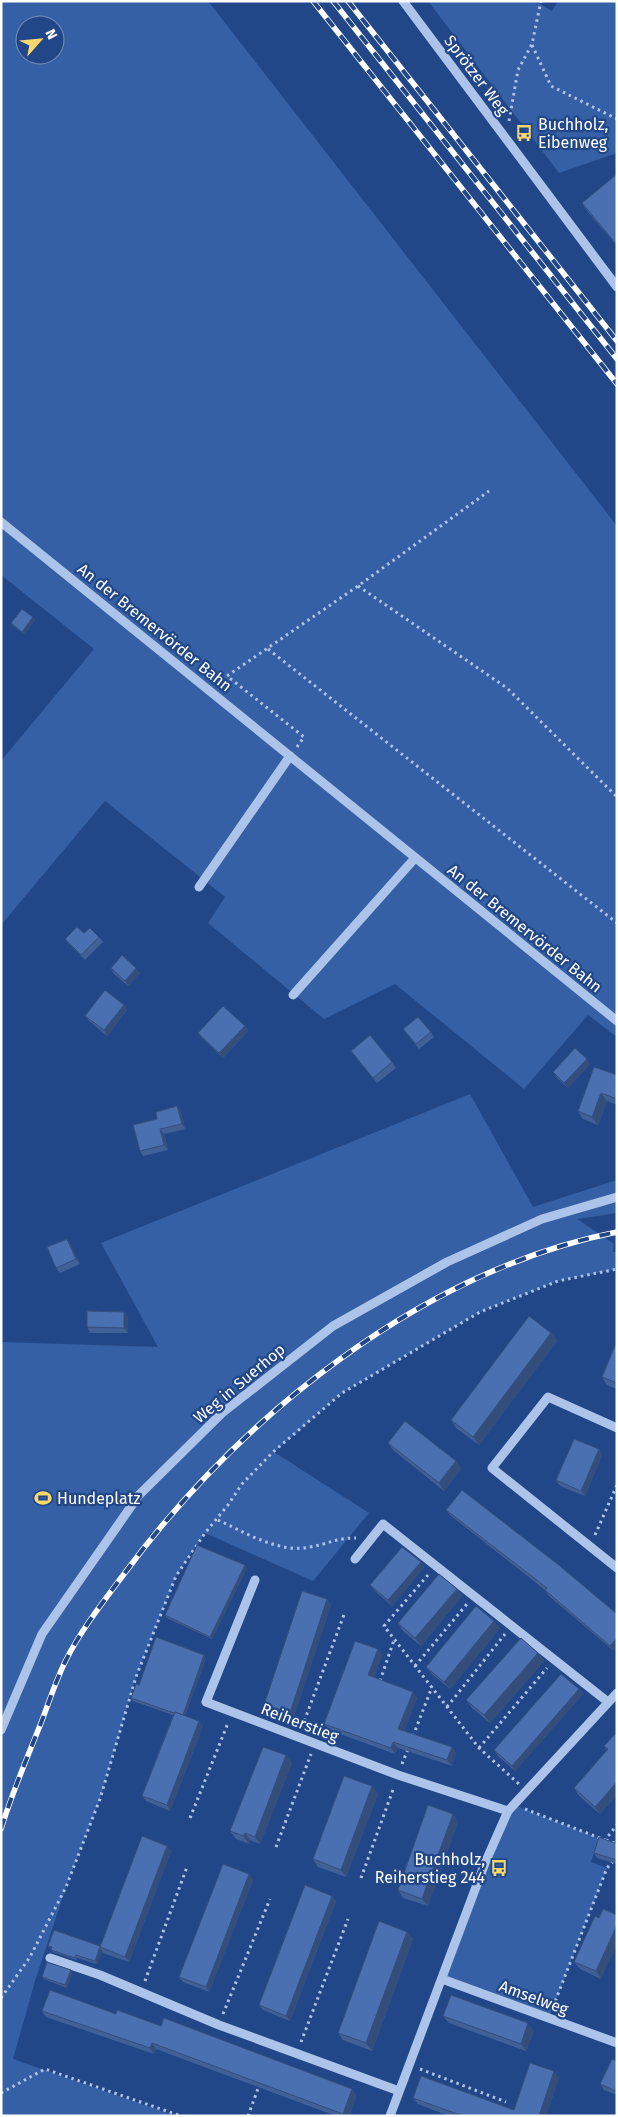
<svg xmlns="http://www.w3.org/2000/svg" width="618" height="2117" viewBox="0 0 618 2117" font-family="'Fira Sans',sans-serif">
<rect width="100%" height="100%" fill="#224788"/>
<g fill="#3560a5" fill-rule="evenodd">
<path d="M 1,1 L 208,1 L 617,526 L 617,1037 L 588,1015 L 524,1089 L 395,984 L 324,1019 L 208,923 L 225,897 L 105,801 L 1,925 L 1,761 L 94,649 L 1,575 ZM 25,25 L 55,25 L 55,55 L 25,55 Z"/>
<polygon points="428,1 535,1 552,11 558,1 617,1 617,153 559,173"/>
<polygon points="470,1094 533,1207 617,1180 617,1213 577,1219 614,1244 613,1252 617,1252 617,1269 558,1281 480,1312 342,1393 274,1452 369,1513 313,1581 205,1533 176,1576 136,1677 100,1799 66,1887 35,1981 13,2059 176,2116 1,2116 1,1342 158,1347 101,1243"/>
<polygon points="514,1805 599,1838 591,1862 607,1868 549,2018 442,1979 485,1863"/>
</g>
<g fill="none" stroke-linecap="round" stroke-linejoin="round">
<g stroke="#adc4ea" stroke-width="3" stroke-dasharray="2.5 4" stroke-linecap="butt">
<polyline points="532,45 551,86 617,119"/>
<polyline points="509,121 518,70 532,44 541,1"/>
<polyline points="358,586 507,688 617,797"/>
<polyline points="268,649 617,923"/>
<polyline points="297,747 304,737 227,676 358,586 489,491"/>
<path d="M 218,1520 C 244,1532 280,1554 310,1547 C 329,1544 335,1538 356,1538"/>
<polyline points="595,1535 617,1485"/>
<polyline points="428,1575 384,1626 479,1748 519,1784"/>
<polyline points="415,1666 467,1604"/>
<polyline points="380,1681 394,1640"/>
<polyline points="447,1707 505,1634"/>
<polyline points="302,1727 345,1612"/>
<polyline points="413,1736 432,1687"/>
<polyline points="479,1748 547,1668"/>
<polyline points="402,1764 408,1749"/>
<polyline points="525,1809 605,1840 617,1825"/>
<polyline points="190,1818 228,1723"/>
<polyline points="606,1840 617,1844"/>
<polyline points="276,1847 311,1754"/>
<polyline points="361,1878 394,1787"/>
<polyline points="145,1981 187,1867"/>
<polyline points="1,1998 30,1957 66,1887 100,1799 136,1677 176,1576 205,1533 228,1505 242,1484 273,1452 342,1393 480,1312 558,1281 617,1269"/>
<polyline points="553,2007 607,1868 617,1857"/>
<polyline points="223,2014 270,1899"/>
<polyline points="301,2042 348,1919"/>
<polyline points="420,2069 506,2102"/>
<polyline points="1,2093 45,2069 181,2116"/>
<polyline points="248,2116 260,2083"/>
</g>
<g stroke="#adc4ea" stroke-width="9">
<polyline points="403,1 617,287"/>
<polyline points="1,522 617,1021"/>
<polyline points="199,887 290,756"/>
<polyline points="293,995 415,858"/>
<polyline points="617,1428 548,1397 492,1468 617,1568"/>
<polyline points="355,1559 383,1524 608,1702"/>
<polyline points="255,1580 206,1702 398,1775 508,1811"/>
<polyline points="1,1730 42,1634 139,1495 222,1413 333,1326 447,1262 542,1219 617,1197"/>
<polyline points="50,1958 100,1975 219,2025 399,2091"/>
<polyline points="442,1979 617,2043"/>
<polyline points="390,2116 485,1863 508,1811 617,1693"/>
</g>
<g stroke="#fff" stroke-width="5.5">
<g id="rail">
<polyline points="313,1 617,384"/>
<polyline points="333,1 617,359"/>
<polyline points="348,1 617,341"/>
<path d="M 1,1829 C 12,1793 27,1758 41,1723 C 49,1702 56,1680 66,1660 C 81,1630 103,1602 124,1574 C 240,1417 421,1271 617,1232"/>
</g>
</g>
<use href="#rail" stroke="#224788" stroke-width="4" stroke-dasharray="11" stroke-linecap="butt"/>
</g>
<g fill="#406098">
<polygon points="617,174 617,246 587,211 582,203"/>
<polygon points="33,617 35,620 24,634 13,626 11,623"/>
<polygon points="84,933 99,937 103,942 85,960 69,944 65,939"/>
<polygon points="111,968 140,973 128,986 114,974"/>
<polygon points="124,1005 127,1010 107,1036 89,1021 85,1016"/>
<polygon points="245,1026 248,1031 223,1058 202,1038 198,1033"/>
<polygon points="403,1029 431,1032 434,1037 419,1049"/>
<polygon points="351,1051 392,1062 396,1068 377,1083"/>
<polygon points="590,1064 568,1088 557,1078 553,1072"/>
<polygon points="617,1075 617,1105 607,1101 598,1125 583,1119 578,1111"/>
<polygon points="177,1106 181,1112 185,1129 164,1134 168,1150 143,1156 140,1151 157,1119"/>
<polygon points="70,1244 80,1264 60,1273 56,1268"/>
<polygon points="124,1312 128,1317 128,1333 90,1333 87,1327"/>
<polygon points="551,1333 557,1341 479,1445 456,1428 451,1420"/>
<polygon points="617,1341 617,1389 607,1385 602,1377"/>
<polygon points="388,1443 456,1461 461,1469 444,1491 393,1450"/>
<polygon points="599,1449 602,1455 585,1496 560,1486 556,1480"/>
<polygon points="446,1510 560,1566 614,1651 549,1596 545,1590 450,1515"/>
<polygon points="421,1562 424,1567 392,1606 374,1590 370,1585"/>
<polygon points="247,1568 212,1639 167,1618 165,1615"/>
<polygon points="457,1589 462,1596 421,1646 403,1631 398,1623"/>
<polygon points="331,1605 293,1719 268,1710 264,1705"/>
<polygon points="500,1628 450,1689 432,1674 426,1667"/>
<polygon points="378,1649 382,1655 374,1677 417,1698 404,1731 452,1747 456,1753 452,1766 398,1748 395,1754 329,1730 324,1724"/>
<polygon points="538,1653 544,1661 490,1723 472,1708 466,1700"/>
<polygon points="206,1658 185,1716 203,1726 170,1811 146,1801 142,1796 173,1715 133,1701 131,1698 139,1685"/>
<polygon points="579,1689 583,1694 515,1771 498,1756 494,1750"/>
<polygon points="617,1732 617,1795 600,1814 579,1796 574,1788 607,1750 604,1746"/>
<polygon points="292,1763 260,1844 250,1840 249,1844 236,1839 230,1831"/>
<polygon points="372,1786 378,1794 346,1877 318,1867 313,1859"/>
<polygon points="453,1814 458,1822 428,1906 403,1898 398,1890"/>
<polygon points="617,1844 617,1864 597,1858 594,1853"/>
<polygon points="167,1846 171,1851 129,1962 103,1953 102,1950 97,1964 77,1958 76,1960 53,1952 51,1950 52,1949 48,1946 100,1946"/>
<polygon points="253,1880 209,1992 183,1982 179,1977"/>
<polygon points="332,1896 336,1901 290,2021 263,2010 259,2005"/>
<polygon points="595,1916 601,1979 580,1969 574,1962"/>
<polygon points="407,1932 413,1939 372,2051 343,2040 338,2033"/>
<polygon points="72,1972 67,1988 44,1979 42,1977"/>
<polygon points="42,2011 116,2014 161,2026 352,2089 356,2096 349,2116 336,2116 156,2049 154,2054 46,2017"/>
<polygon points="443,2016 534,2031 526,2051 449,2023"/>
<polygon points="617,2061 617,2095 604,2090 600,2084"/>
<polygon points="559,2077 546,2116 449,2116 418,2104 413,2098 514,2110"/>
</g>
<g fill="#344e7c">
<polygon points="33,617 35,620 24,634 22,632"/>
<polygon points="136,968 140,973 128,986 125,981"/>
<polygon points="124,1005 127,1010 107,1036 104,1030"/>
<polygon points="245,1026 248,1031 223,1058 219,1053"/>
<polygon points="587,1059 590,1064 568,1088 564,1083"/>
<polygon points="601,1093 607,1101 598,1125 592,1117"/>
<polygon points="177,1106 181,1112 185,1129 182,1124"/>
<polygon points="160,1129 164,1134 168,1150 164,1145"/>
<polygon points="67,1239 70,1244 80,1264 76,1259"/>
<polygon points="124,1312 128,1317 128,1333 124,1328"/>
<polygon points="551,1333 557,1341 479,1445 473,1437"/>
<polygon points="599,1449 602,1455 585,1496 581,1491"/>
<polygon points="456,1461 461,1469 444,1491 439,1483"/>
<polygon points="421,1562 424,1567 392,1606 388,1600"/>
<polygon points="245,1565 247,1568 212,1639 210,1637"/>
<polygon points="457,1589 462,1596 421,1646 415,1638"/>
<polygon points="327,1599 331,1605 293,1719 290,1713"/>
<polygon points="494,1621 500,1628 450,1689 444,1682"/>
<polygon points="617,1638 617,1648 614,1651 610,1646"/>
<polygon points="378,1649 382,1655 373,1681 368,1675"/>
<polygon points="538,1653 544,1661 490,1723 484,1715"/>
<polygon points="204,1655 206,1658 184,1718 182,1716"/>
<polygon points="579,1689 583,1694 515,1771 512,1766"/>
<polygon points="413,1692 417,1698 403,1735 398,1729"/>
<polygon points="199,1721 203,1726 170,1811 167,1805"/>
<polygon points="393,1742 398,1748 395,1754 391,1748"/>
<polygon points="452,1747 456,1753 452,1766 447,1760"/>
<polygon points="286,1755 292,1763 260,1844 255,1837"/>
<polygon points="617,1782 617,1795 600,1814 595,1807"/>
<polygon points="372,1786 378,1794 346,1877 341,1870"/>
<polygon points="453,1814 458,1822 428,1906 422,1899"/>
<polygon points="245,1833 250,1840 249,1844 243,1836"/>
<polygon points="167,1846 171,1851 129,1962 125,1957"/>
<polygon points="249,1874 253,1880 209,1992 206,1987"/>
<polygon points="332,1896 336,1901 290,2021 286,2016"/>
<polygon points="617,1925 617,1945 601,1979 596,1971"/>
<polygon points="407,1932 413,1939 372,2051 366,2043"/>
<polygon points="100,1948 102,1950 97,1964 95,1961"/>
<polygon points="71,1970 72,1972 67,1988 65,1985"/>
<polygon points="528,2023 534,2031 526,2051 521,2044"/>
<polygon points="152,2043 156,2049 154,2054 150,2048"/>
<polygon points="554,2071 559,2077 546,2116 539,2116"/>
<polygon points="352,2089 356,2096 349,2116 345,2116 343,2114"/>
</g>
<g fill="#4a70b1" stroke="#344e7c">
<polygon points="617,174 617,245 582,203"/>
<polygon points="22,609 33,617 22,632 11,623"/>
<polygon points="77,927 84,933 90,928 99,937 81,955 65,939"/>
<polygon points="122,955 136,968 125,981 111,968"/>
<polygon points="105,990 124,1005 104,1030 85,1016"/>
<polygon points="223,1006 245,1026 219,1053 198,1033"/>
<polygon points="418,1017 431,1032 416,1044 403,1029"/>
<polygon points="370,1035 392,1062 373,1078 351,1051"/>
<polygon points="575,1048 587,1059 564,1083 553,1072"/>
<polygon points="594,1067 617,1075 617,1099 601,1093 592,1117 578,1111"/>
<polygon points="177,1106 182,1124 160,1129 164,1145 140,1151 133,1125 157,1119 156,1112"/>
<polygon points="67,1239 76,1259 56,1268 47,1247"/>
<polygon points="87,1311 124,1312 124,1328 87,1327"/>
<polygon points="529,1316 551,1333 473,1437 451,1420"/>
<polygon points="617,1341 617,1383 602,1377"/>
<polygon points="405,1421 456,1461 439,1483 388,1443"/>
<polygon points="574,1439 599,1449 581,1491 556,1480"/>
<polygon points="462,1490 560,1566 617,1614 617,1638 610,1646 545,1590 547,1588 446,1510"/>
<polygon points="197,1545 245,1565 210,1637 165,1615"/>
<polygon points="402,1547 421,1562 388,1600 370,1585"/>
<polygon points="439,1574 457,1589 415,1638 398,1623"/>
<polygon points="302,1591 327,1599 290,1713 264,1705"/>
<polygon points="476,1606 494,1621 444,1682 426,1667"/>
<polygon points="156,1637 204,1655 183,1715 175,1712 174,1713 131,1698 136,1684 139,1685"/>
<polygon points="521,1638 538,1653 484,1715 466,1700"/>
<polygon points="355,1641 378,1649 368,1675 413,1692 398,1729 452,1747 447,1760 393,1742 391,1748 324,1724"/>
<polygon points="561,1674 579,1689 512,1766 494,1750"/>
<polygon points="175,1712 199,1721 167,1805 142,1796"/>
<polygon points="617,1732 617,1782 595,1807 574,1788 608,1749 604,1746"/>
<polygon points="263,1747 286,1755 255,1837 245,1833 243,1836 230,1831"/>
<polygon points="344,1776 372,1786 341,1870 313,1859"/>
<polygon points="428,1805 453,1814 422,1899 398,1890"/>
<polygon points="142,1836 167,1846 125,1957 100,1947"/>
<polygon points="599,1837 617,1844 617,1860 594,1853"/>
<polygon points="223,1864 249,1874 206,1987 179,1977"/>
<polygon points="305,1885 332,1896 286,2016 259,2005"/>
<polygon points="603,1909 617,1915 617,1925 596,1971 574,1962 595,1916 599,1918"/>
<polygon points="379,1921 407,1932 366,2043 338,2033"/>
<polygon points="54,1930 100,1946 95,1961 76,1955 75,1958 51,1950 52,1947 48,1946"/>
<polygon points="47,1962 71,1970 65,1985 42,1977"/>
<polygon points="50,1990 116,2014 117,2010 161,2026 164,2018 352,2089 343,2114 152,2043 150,2048 42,2011"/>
<polygon points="451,1995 528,2023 521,2044 443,2016"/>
<polygon points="612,2059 617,2061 617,2090 616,2091 600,2084"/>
<polygon points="530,2063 554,2071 539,2116 463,2116 413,2098 421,2076 514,2110"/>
</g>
<defs>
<g id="bus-bare" transform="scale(1.35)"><path d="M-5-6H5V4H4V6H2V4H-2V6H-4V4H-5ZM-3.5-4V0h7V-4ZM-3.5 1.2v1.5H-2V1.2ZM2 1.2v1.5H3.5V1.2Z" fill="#f6d86f" stroke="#224788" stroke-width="2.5" paint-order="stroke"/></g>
<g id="stadium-bare" transform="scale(1.35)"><path d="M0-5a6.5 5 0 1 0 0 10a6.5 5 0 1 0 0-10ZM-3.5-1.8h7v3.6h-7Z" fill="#f6d86f" stroke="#224788" stroke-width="2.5" paint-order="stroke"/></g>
</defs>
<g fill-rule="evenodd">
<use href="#bus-bare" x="524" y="133"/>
<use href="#stadium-bare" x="43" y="1498"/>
<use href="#bus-bare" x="499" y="1868"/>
</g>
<g text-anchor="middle" stroke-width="4.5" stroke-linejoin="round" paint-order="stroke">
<g font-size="16" fill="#fff" stroke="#224788">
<text transform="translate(477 75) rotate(53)" y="6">Sprötzer Weg</text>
<text transform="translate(155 627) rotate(39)" y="6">An der Bremervörder Bahn</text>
<text transform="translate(525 928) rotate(39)" y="6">An der Bremervörder Bahn</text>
<text transform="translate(239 1383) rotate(-40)" y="6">Weg in Suerhop</text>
<text transform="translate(300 1722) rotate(21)" y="6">Reiherstieg</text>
<text transform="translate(534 1997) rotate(20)" y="6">Amselweg</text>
</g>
<g font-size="16" fill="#fff" stroke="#224788" text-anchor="start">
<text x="538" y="130">Buchholz,<tspan x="538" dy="18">Eibenweg</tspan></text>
<text x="57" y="1504">Hundeplatz</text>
<text x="485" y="1865" text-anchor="end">Buchholz,<tspan x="485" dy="18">Reiherstieg 244</tspan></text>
</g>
</g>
<rect width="618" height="2117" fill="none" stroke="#ffffff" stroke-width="5"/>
<g transform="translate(40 40) rotate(63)"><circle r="24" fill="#224788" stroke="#7a91b8"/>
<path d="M0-4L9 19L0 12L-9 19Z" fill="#f6d86f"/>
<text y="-8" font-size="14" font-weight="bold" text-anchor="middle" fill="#ffffff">N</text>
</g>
</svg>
